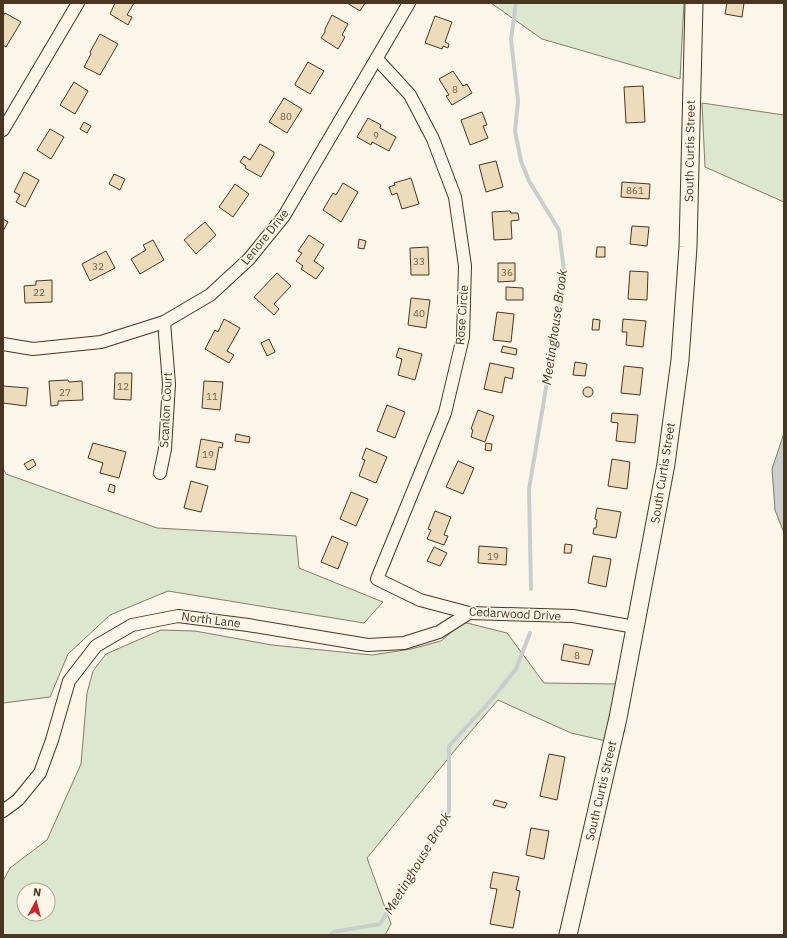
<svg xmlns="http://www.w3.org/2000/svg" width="787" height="938" viewBox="0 0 787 938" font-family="'IBM Plex Sans',sans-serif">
<rect width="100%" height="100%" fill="#fbf6e9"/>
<g fill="#dce7d0" stroke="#887966" fill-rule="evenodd">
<polygon points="491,3 684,3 680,79 542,39"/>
<polygon points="702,103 784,115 784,202 705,167"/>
<polygon points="3,468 6,474 157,528 296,536 299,568 383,602 364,623 168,591 110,615 68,654 50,697 3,703"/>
<path d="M 463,622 L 507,633 L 544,683 L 616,684 L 606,741 L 571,733 L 498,700 L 460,744 L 367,858 L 391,924 L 385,935 L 3,935 L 3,881 L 10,868 L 47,840 L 81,764 L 87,693 L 93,671 L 106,654 L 161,630 L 195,631 L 272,645 L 372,655 L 411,649 L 441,641 ZM 24,890 L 48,890 L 48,914 L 24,914 Z"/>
</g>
<polygon fill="#c9cecd" stroke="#887966" points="784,433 784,533 775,510 772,469"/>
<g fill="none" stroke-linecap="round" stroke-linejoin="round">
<g stroke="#c9cecd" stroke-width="4">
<polyline points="516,3 511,40 518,101 515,131 521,161 529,181 559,230 564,271 562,293 529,489 531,589"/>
<polyline points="331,935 333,932 380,924 449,811 449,746 492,699 516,669 530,633"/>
</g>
</g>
<g fill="#ecdcbc" stroke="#4a3520">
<polygon points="115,3 134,3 127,15 132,17 128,25 110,14"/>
<polygon points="347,3 365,3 360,11"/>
<polygon points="727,3 744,3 742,17 725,14"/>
<polygon points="5,13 21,22 6,47 3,45 3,16"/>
<polygon points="332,15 348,24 342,35 345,37 338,49 321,38 325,32 325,29"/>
<polygon points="435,16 452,22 445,42 449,44 448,48 443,46 442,49 425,43"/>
<polygon points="100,34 118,44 100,75 84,67 91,54 90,52"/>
<polygon points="308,62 324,71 310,94 295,85 295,84"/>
<polygon points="453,71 463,86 467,84 472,93 452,105 446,96 449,95 439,79"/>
<polygon points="74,82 88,91 75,114 60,105"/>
<polygon points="643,86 645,122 626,123 624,87"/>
<polygon points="284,98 302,109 287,133 269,122"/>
<polygon points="482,112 487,125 483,126 488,138 470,145 461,120"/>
<polygon points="368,118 381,125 380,128 396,137 389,151 372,142 371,145 357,137"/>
<polygon points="84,122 91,126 87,133 80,129"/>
<polygon points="50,129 64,137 51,159 37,150"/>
<polygon points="260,144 274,152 274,154 261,177 245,168 246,166 240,162 244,156 250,160"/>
<polygon points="496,161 503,187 486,192 479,165"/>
<polygon points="24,172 39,180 25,207 16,202 20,195 14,192"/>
<polygon points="114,174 125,179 120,190 109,184"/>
<polygon points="411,178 419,204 402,209 397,193 392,195 389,187 395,185 394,183"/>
<polygon points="622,182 650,184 649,199 621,197"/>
<polygon points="343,183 358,192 341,222 323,210 333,193 336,195"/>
<polygon points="235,184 249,194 233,217 219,207"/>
<polygon points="510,211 511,213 518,213 519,220 511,221 512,239 494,240 492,212"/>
<polygon points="3,219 8,222 3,231"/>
<polygon points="205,222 216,235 196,254 184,240"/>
<polygon points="632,226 649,227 647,246 630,244"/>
<polygon points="309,235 324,245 314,261 324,268 316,279 301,269 303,266 296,261 302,253 298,251"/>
<polygon points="359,239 366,241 364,249 358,248"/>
<polygon points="153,240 164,260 140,274 131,259 146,250 143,245"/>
<polygon points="428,247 429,275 411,275 410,248"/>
<polygon points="597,247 605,247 605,257 596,257"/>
<polygon points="106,251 115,268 90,281 82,264"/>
<polygon points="498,263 515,263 515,281 498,282"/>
<polygon points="630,271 648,272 647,300 628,299"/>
<polygon points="277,273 291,286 274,304 279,309 274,315 254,297"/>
<polygon points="52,280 52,302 25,303 24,286 36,285 36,281"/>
<polygon points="506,287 523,288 523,300 506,300"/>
<polygon points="411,298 430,300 426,328 408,325"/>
<polygon points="497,312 514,314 511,342 493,340"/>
<polygon points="224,319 240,328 227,351 234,355 229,363 205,349 215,330 218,332"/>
<polygon points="593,319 600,320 599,330 592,330"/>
<polygon points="623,319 646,321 643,347 626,345 627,332 622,332"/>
<polygon points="269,339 275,352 267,356 261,343"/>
<polygon points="503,346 517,349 516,355 501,352"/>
<polygon points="399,348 422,354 415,380 398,375 402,359 396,357"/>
<polygon points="575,362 587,364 585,376 573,375"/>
<polygon points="490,363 514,368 512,379 505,377 502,393 484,389"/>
<polygon points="624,366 643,368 640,395 621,393"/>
<polygon points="115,373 132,373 131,400 114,399"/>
<polygon points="68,380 69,382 82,381 83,400 58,401 58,405 51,406 49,381"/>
<polygon points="204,381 223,382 220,410 202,408"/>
<polygon points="3,386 28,388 26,406 3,403"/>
<circle cx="588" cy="392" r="5"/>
<polygon points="387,405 405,412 395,438 377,431"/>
<polygon points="478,410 494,416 485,442 471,437 473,430 471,429"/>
<polygon points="612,413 638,415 635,443 616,441 618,423 611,422"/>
<polygon points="236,434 250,437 249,443 235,441"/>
<polygon points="201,439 223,443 222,448 219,447 215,470 196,467"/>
<polygon points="93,443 126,452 119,478 100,473 103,463 88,458"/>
<polygon points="486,443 492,444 491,451 485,450"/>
<polygon points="366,448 387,457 376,483 359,476 365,460 362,459"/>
<polygon points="33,459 36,465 28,470 24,464"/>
<polygon points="612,459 630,462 627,489 608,486"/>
<polygon points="458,461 474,468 463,494 446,487"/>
<polygon points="191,481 208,486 201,512 184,508"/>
<polygon points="110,484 115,486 114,493 108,491"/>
<polygon points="351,492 368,499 356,526 340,519"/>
<polygon points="597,508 621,512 616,538 593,534 594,528 596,528 597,520 595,519"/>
<polygon points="435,511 451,517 444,535 448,536 444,545 427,539 431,530 428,529"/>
<polygon points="332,536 348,543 338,569 321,562"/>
<polygon points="565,544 572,545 571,553 564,553"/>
<polygon points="479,546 507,548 506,565 478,563"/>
<polygon points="434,547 447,553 440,566 427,561"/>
<polygon points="593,556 611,559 606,587 588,583"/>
<polygon points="564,644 593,650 589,665 561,660"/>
<polygon points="549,754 565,757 557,800 540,796"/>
<polygon points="495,800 507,803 505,808 493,805"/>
<polygon points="531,828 549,831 544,859 526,855"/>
<polygon points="493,872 519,877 516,890 520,891 513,928 490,924 497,889 490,888"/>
</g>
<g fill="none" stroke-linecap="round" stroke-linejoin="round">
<g stroke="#4a3520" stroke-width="14">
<g id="street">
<polyline points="377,59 410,95 433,139 455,197 465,266 463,337 445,413 377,579 420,600 469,613 573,616 635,627"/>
<polyline points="3,130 78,3"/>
<polyline points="3,344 33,349 101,342 164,322 210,295 249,259 284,216 409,3"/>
<polyline points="160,473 165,449 169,384 164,322"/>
<polyline points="3,811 18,800 40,773 52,740 69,681 96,646 132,625 178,616 248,625 368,645 404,643 439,632 469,613"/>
</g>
</g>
<g stroke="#4a3520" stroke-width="19">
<polyline id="secondary" points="568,935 618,718 666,464 680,360 688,247 694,3"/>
</g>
<use href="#street" stroke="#fbf6e9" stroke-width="12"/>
<use href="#secondary" stroke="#fbf6e9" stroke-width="17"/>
</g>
<g text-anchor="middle" stroke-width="3" stroke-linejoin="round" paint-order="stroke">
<g font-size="10" fill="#725f47">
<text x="455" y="93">8</text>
<text x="286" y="120">80</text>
<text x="376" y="139">9</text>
<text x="635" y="194">861</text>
<text x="419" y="265">33</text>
<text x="98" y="270">32</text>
<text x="507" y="276">36</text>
<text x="39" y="296">22</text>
<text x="419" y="317">40</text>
<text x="123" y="390">12</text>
<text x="65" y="396">27</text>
<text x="212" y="400">11</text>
<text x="208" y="458">19</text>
<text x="493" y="560">19</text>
<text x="577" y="659">8</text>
</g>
<g font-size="12" fill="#4a3520" stroke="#fbf6e9">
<text transform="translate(690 151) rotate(-89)" y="4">South Curtis Street</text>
<text transform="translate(265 237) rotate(-51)" y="4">Lenore Drive</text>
<text transform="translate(462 315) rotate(-86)" y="4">Rose Circle</text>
<text transform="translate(166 410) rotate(-87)" y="4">Scanlon Court</text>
<text transform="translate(663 473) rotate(-81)" y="4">South Curtis Street</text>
<text transform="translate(515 614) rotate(3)" y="4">Cedarwood Drive</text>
<text transform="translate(211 620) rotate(7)" y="4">North Lane</text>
<text transform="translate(601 791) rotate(-77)" y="4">South Curtis Street</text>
</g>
<g font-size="13" font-style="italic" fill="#4a3520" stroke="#fbf6e9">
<text transform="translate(554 327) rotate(-82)" y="5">Meetinghouse Brook</text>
<text transform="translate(417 863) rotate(-59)" y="5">Meetinghouse Brook</text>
</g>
</g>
<rect width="787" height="938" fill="none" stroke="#4a3520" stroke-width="8"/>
<g transform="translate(36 902) rotate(7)"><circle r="19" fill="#fbf6e9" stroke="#b4a999"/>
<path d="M0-3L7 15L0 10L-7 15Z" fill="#c62828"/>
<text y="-6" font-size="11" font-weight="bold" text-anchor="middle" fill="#4a3520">N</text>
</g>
</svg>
